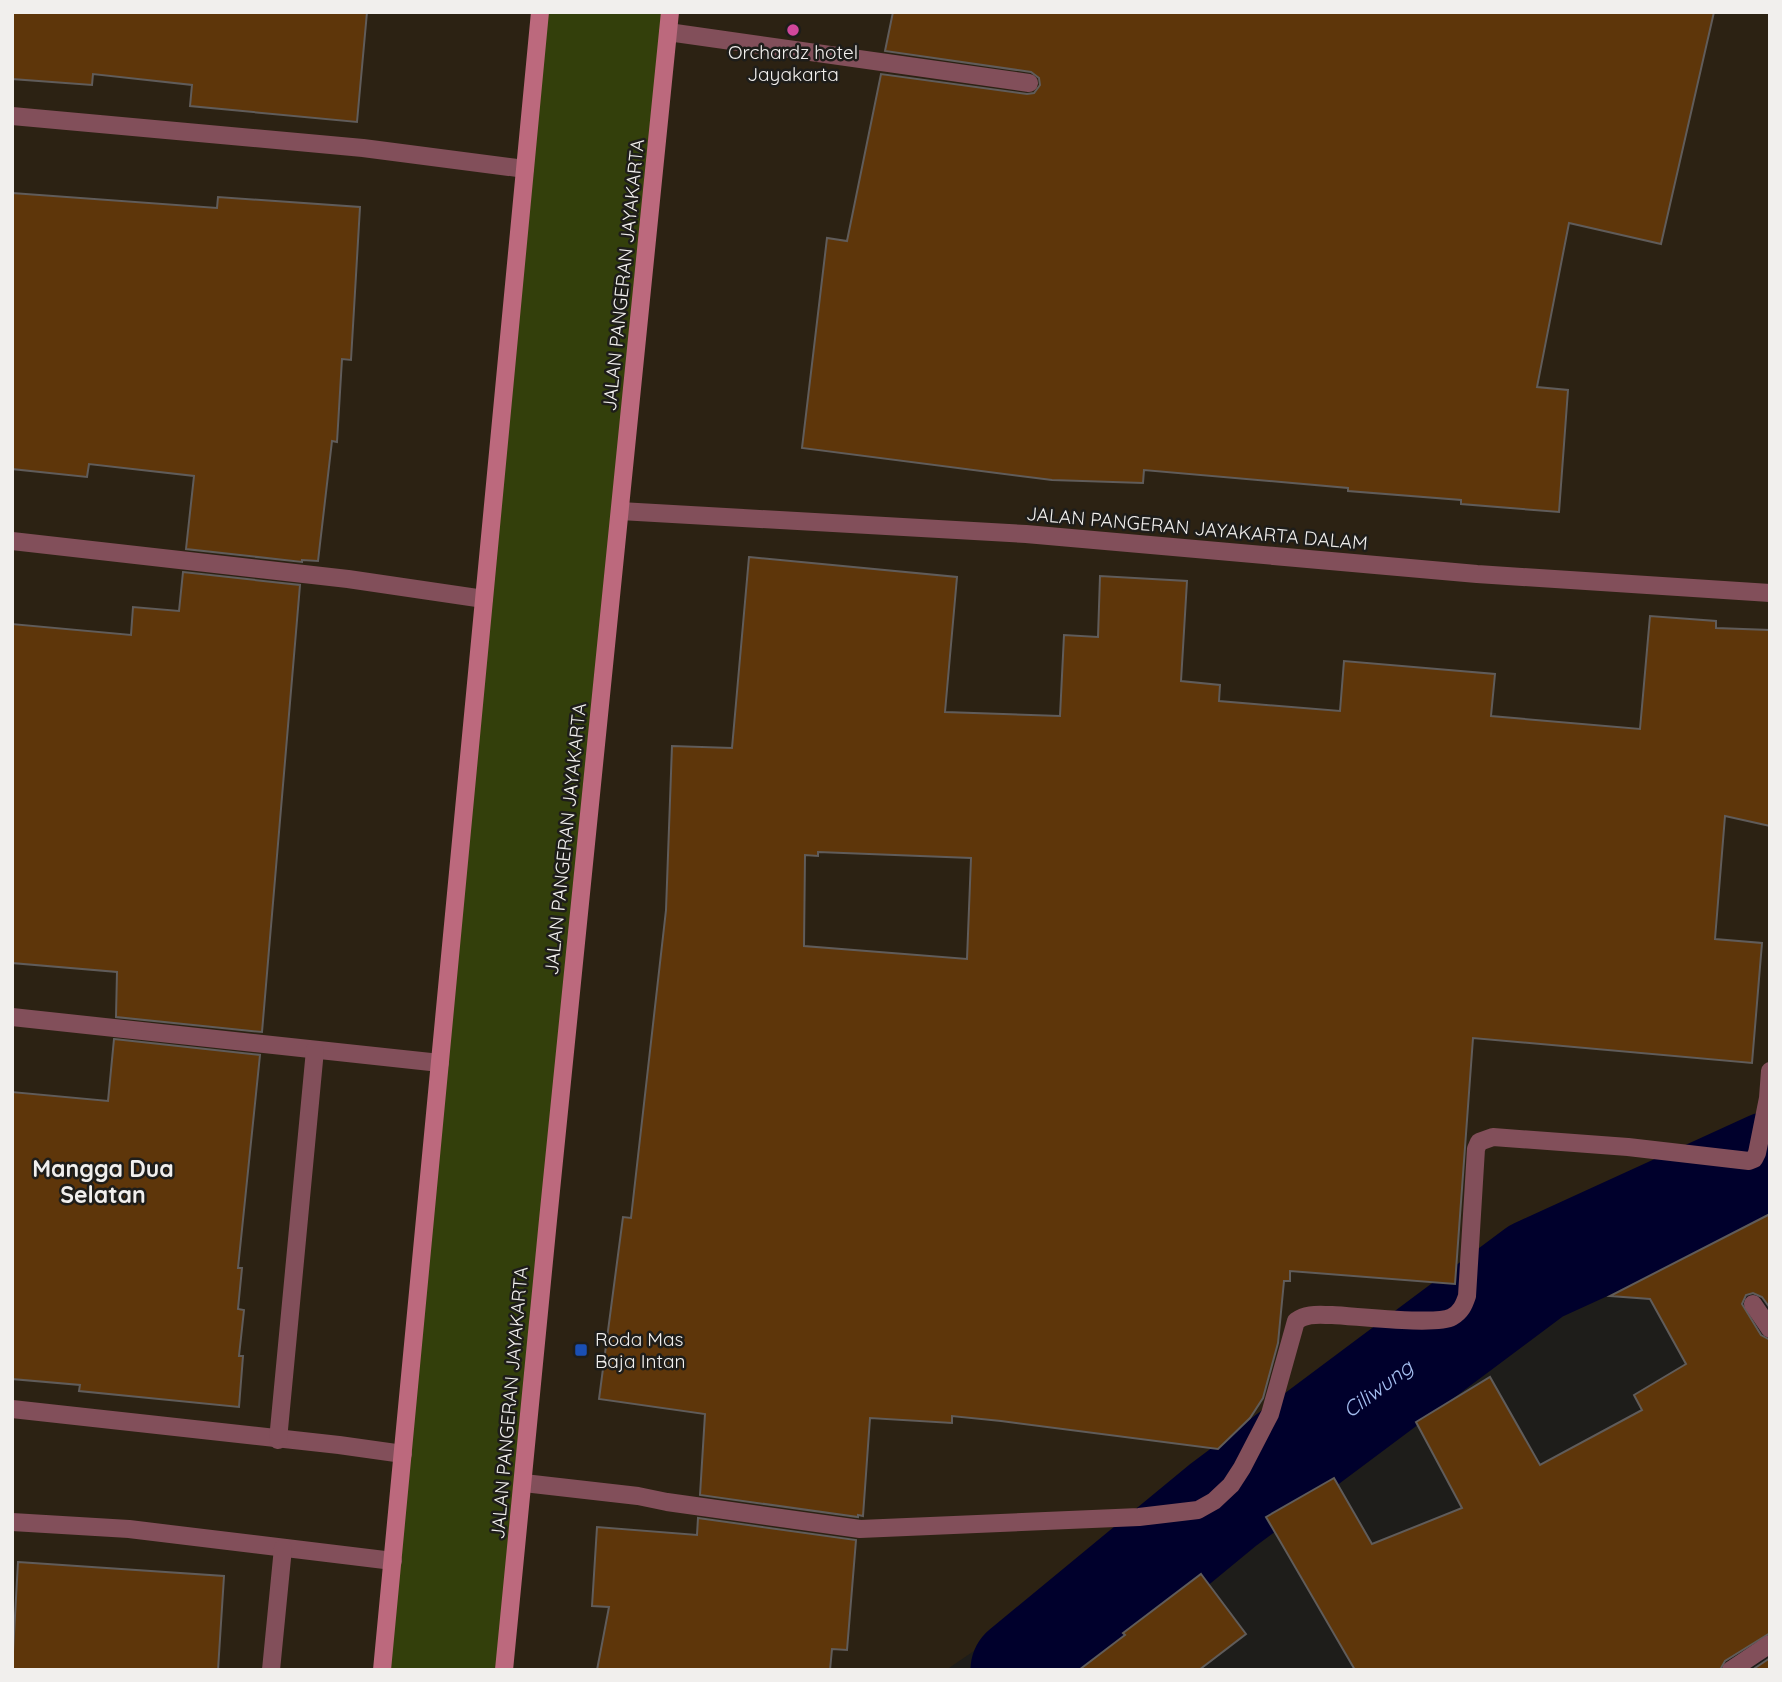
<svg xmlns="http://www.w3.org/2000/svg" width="1782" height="1682" viewBox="0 0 1782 1682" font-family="Quicksand,sans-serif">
<rect width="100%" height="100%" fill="#1e1d1a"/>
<g fill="#2c2213">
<polygon points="12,12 540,12 383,1670 12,1670"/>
<polygon points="670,12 1770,12 1770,1109 946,1670 504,1670"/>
</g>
<polygon fill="#333f0b" points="540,12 671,12 504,1670 383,1670"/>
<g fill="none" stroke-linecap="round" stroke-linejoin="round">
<path stroke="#00002c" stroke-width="105" id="s1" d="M 1023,1670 L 1223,1505 L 1536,1271 L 1770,1164"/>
</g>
<g fill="#5e360a" stroke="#605c5a" stroke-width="2" fill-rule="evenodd">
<polygon points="12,12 367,12 357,122 190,106 192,85 93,74 92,85 12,79"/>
<polygon points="893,12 1714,12 1661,244 1569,223 1537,387 1568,390 1559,512 1461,504 1461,500 1348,491 1348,488 1144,470 1143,483 1052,480 802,448 827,238 847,241 881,74 1027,94 1034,93 1040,85 1039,78 1031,72 885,51"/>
<polygon points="12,193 217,208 218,197 360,207 351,360 342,359 337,442 332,441 318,561 302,560 302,562 186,549 194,476 89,464 87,477 12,469"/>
<path d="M 749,557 L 957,577 L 945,712 L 1060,716 L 1064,635 L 1098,637 L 1100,576 L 1187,581 L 1181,681 L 1220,685 L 1219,701 L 1340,711 L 1344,661 L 1495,674 L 1491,716 L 1640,729 L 1650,616 L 1716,621 L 1716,628 L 1770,630 L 1770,826 L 1725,816 L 1715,939 L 1762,943 L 1752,1063 L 1473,1038 L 1455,1284 L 1290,1271 L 1290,1281 L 1284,1281 L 1278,1343 L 1263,1398 L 1250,1418 L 1218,1449 L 1001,1421 L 952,1416 L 952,1423 L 870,1418 L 863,1516 L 858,1515 L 858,1517 L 700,1495 L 705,1414 L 599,1399 L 623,1217 L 631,1218 L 666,910 L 672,746 L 732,748 ZM 818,852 L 971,858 L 967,959 L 804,946 L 805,855 L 818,856 Z"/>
<polygon points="183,572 300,585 262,1032 116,1017 117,972 12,963 12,624 131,635 133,607 179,611"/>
<polygon points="114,1039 260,1055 238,1268 242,1268 238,1309 244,1310 239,1356 243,1356 239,1407 79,1391 80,1385 12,1379 12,1092 108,1101"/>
<polygon points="1770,1214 1770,1308 1762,1297 1753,1293 1746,1295 1742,1304 1761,1335 1770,1340 1770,1633 1725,1661 1720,1670 1355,1670 1266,1517 1334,1478 1372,1544 1462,1508 1416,1422 1490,1377 1540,1465 1642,1410 1634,1395 1686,1364 1650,1299 1610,1296"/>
<polygon points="698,1518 856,1540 847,1650 832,1649 830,1670 597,1670 609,1607 592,1606 597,1527 697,1535"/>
<polygon points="18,1562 224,1576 218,1670 12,1670"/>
<polygon points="1201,1574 1246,1634 1199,1670 1079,1670 1125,1635 1123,1633"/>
<polygon points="1770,1658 1770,1670 1752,1670"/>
</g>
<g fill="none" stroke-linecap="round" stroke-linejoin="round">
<g stroke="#824f5a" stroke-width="18">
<polyline points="668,32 1029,83"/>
<polyline points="12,116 363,148 525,169"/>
<polyline points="12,541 348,579 484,599"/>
<polyline points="12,1017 440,1063"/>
<polyline points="12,1409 339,1445 403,1454"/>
<polyline points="278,1440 315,1050"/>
<path d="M 524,1483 L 638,1496 L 667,1502 L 860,1529 L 1139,1517 L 1198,1510 L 1214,1501 L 1231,1485 L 1242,1468 L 1270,1414 L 1296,1321 C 1307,1313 1319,1315 1332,1315 C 1356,1316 1436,1326 1452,1317 C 1461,1312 1464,1305 1467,1296 L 1476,1149 L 1479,1142 L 1493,1137 L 1628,1147 L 1749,1161 L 1754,1159 L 1757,1153 L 1768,1098 L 1770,1071"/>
<polyline points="12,1522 129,1529 393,1561"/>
<polyline points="271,1670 283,1548"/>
</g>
<g stroke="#824f5a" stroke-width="18">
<polyline points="620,511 1026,534 1477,574 1770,593"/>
<polyline points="1753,1304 1770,1329"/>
<polyline points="1731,1670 1770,1644"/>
</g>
<g stroke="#bc697d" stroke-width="18">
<polyline points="382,1670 540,12"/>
<polyline points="504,1670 548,1220 670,12"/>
</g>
</g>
<circle fill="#d1479c" stroke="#1e1d1a" stroke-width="2.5" cx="793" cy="30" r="7"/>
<rect fill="#1a4fb4" stroke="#1e1d1a" stroke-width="2.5" x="574" y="1343" width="14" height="14" rx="3.5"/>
<g text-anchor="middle" stroke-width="5" stroke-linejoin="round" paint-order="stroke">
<g font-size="19" fill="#f1efed" stroke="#1e1d1a">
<text x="793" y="59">Orchardz hotel<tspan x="793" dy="22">Jayakarta</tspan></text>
<text x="595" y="1346" text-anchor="start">Roda Mas<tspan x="595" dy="22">Baja Intan</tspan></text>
</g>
<g font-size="19" fill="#f1efed" stroke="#1e1d1a">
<text transform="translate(623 275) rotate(-84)" y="7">JALAN PANGERAN JAYAKARTA</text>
<text transform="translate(1197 528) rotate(5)" y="7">JALAN PANGERAN JAYAKARTA DALAM</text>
<text transform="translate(565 839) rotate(-84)" y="7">JALAN PANGERAN JAYAKARTA</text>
<text transform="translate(509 1403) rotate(-85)" y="7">JALAN PANGERAN JAYAKARTA</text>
</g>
<g font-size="21" font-style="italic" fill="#a6c0f2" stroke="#1e1d1a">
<text dy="7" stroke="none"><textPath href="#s1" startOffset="453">Ciliwung</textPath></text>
</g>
<g font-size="23" font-weight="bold" fill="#f1efed" stroke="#1e1d1a">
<text x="103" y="1177">Mangga Dua<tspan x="103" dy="26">Selatan</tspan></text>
</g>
</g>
<rect width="1782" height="1682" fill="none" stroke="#f1efed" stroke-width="28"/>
</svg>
